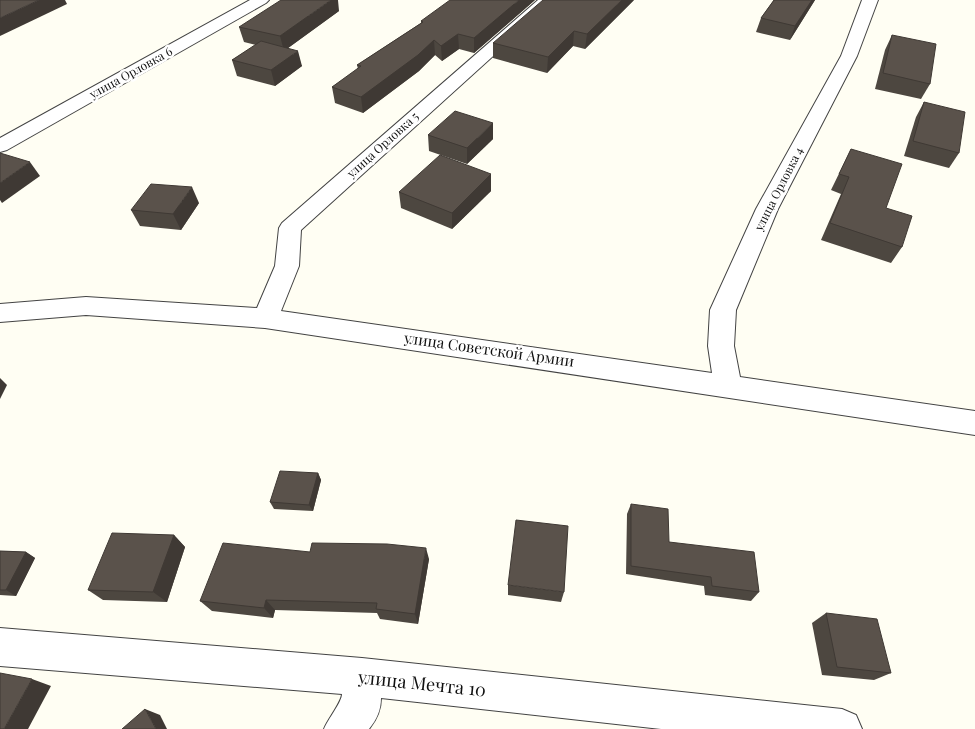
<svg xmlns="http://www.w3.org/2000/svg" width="975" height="729" viewBox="0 0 975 729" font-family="'Playfair Display',serif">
<rect width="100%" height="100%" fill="#fffef3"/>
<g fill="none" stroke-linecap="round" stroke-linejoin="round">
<g stroke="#434343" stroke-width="2">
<g id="street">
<polygon points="250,0 269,0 266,3 7,150 0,152 0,138"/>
<polygon points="538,0 555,0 301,230 299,266 281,311 712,373 708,346 710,310 756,209 841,56 862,0 878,0 857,56 778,209 736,310 734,346 740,377 975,411 975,435 265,328 86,315 0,322 0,304 86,297 257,308 275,266 279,228 282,223"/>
<path d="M 0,628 L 362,658 L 842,709 L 856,715 L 862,729 L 661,729 L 381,698 C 381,710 377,719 369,729 L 324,729 C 328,719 342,702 342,694 L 0,666 Z"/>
</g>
</g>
<use href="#street" fill="#fff" fill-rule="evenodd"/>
</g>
<g fill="#4d4740">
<polygon points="535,0 474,53 459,49 442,61 435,55 419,71 363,113 335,103 332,87 358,69 357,65 421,23 421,21"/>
<polygon points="634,0 585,49 573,46 547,73 493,58 493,43"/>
<polygon points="774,0 815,0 790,40 756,32 761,18"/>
<polygon points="339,11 288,48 302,66 275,86 237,76 232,60 256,45 244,42 239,27"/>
<polygon points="892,35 930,84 921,99 875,89 885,50"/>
<polygon points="924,102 959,153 949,168 904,156 916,117"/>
<polygon points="428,135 493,139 467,164 429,151"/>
<polygon points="851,149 886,208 902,247 891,263 821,240 841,194 831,190"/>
<polygon points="491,191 452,229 401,208 399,192"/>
<polygon points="199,203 181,230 140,226 131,210"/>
<polygon points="318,473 321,480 313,511 274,509 270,502"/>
<polygon points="631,504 669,542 759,592 751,601 705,595 704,586 626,574 627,514"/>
<polygon points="174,535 185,547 167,602 103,600 88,590"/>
<polygon points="0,551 26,552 35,558 16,596 0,595"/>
<polygon points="310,552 429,559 418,624 380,619 377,613 275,610 273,618 212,611 200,601"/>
<polygon points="508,585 564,592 561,602 508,595"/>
<polygon points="826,613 891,673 874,680 822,675 812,623"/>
</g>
<g fill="#3f3934">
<polygon points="39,0 65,0 67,4 0,36 0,18"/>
<polygon points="331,0 338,0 339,11 284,51 280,36"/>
<polygon points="519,0 535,0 474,53 474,38"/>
<polygon points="622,0 634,0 585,49 587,34"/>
<polygon points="812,0 815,0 790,40 795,26"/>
<polygon points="574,31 573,46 547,73 548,57"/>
<polygon points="458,34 459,49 442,61 441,46"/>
<polygon points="434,40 435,55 419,71 363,113 361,97"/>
<polygon points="298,51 302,66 275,86 271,70"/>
<polygon points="493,123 493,139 467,164 467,148"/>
<polygon points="30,162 40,176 2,203 0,200 0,183"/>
<polygon points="491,174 491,191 452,229 452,213"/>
<polygon points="192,187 199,203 181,230 173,214"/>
<polygon points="0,378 7,385 0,399"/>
<polygon points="318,473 321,480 313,511 309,505"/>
<polygon points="174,535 185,547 167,602 153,592"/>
<polygon points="426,548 429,559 418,624 415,614"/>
<polygon points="26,552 35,558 16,596 6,590"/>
<polygon points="266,600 275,610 273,618 264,608"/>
<polygon points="32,679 51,686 28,729 4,729"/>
<polygon points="145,709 160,715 167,729 156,729"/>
</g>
<g fill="#5a524b" stroke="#3f3934">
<polygon points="0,0 39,0 0,18"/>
<polygon points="281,0 331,0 280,36 239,27"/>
<polygon points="450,0 519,0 474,38 458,34 441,46 434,40 418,55 361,97 332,87 361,66 357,65 423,22 421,21"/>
<polygon points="543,0 622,0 587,34 574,31 548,57 493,43"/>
<polygon points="774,0 812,0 795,26 761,18"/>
<polygon points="892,35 936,44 930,84 883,73"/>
<polygon points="261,41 298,51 271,70 232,60"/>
<polygon points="924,102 965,112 959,153 913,141"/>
<polygon points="455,111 493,123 467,148 428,135"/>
<polygon points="851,149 902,164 886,208 912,216 902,247 830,223 849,177 839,174"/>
<polygon points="0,153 30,162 0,183"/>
<polygon points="440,155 491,174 452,213 399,192"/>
<polygon points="151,184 192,187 173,214 131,210"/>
<polygon points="280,471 318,473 309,505 270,502"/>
<polygon points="631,504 668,509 669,542 754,552 759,592 712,586 711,577 631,566"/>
<polygon points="516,520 568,526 564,592 508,585"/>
<polygon points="112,533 174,535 153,592 88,590"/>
<polygon points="223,543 310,552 312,543 387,544 426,548 415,614 376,609 377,603 266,600 264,608 200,601"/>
<polygon points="0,551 26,552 6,590 0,590"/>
<polygon points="826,613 877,619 891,673 837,667"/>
<polygon points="0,673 32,679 4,729 0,729"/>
<polygon points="145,709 156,729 122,729"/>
</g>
<g text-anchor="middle" stroke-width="5" stroke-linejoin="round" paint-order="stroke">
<g font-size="12" fill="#101010" stroke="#fff">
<text transform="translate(131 73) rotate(-29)" y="4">улица Орловка 6</text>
<text transform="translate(383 145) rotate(-42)" y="4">улица Орловка 5</text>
<text transform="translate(779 189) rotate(-63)" y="4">улица Орловка 4</text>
</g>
<g font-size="15" fill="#101010" stroke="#fff">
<text transform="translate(489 350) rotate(8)" y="5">улица Советской Армии</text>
</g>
<g font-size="18" fill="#101010" stroke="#fff">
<text transform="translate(422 684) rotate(6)" y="6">улица Мечта 10</text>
</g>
</g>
</svg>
